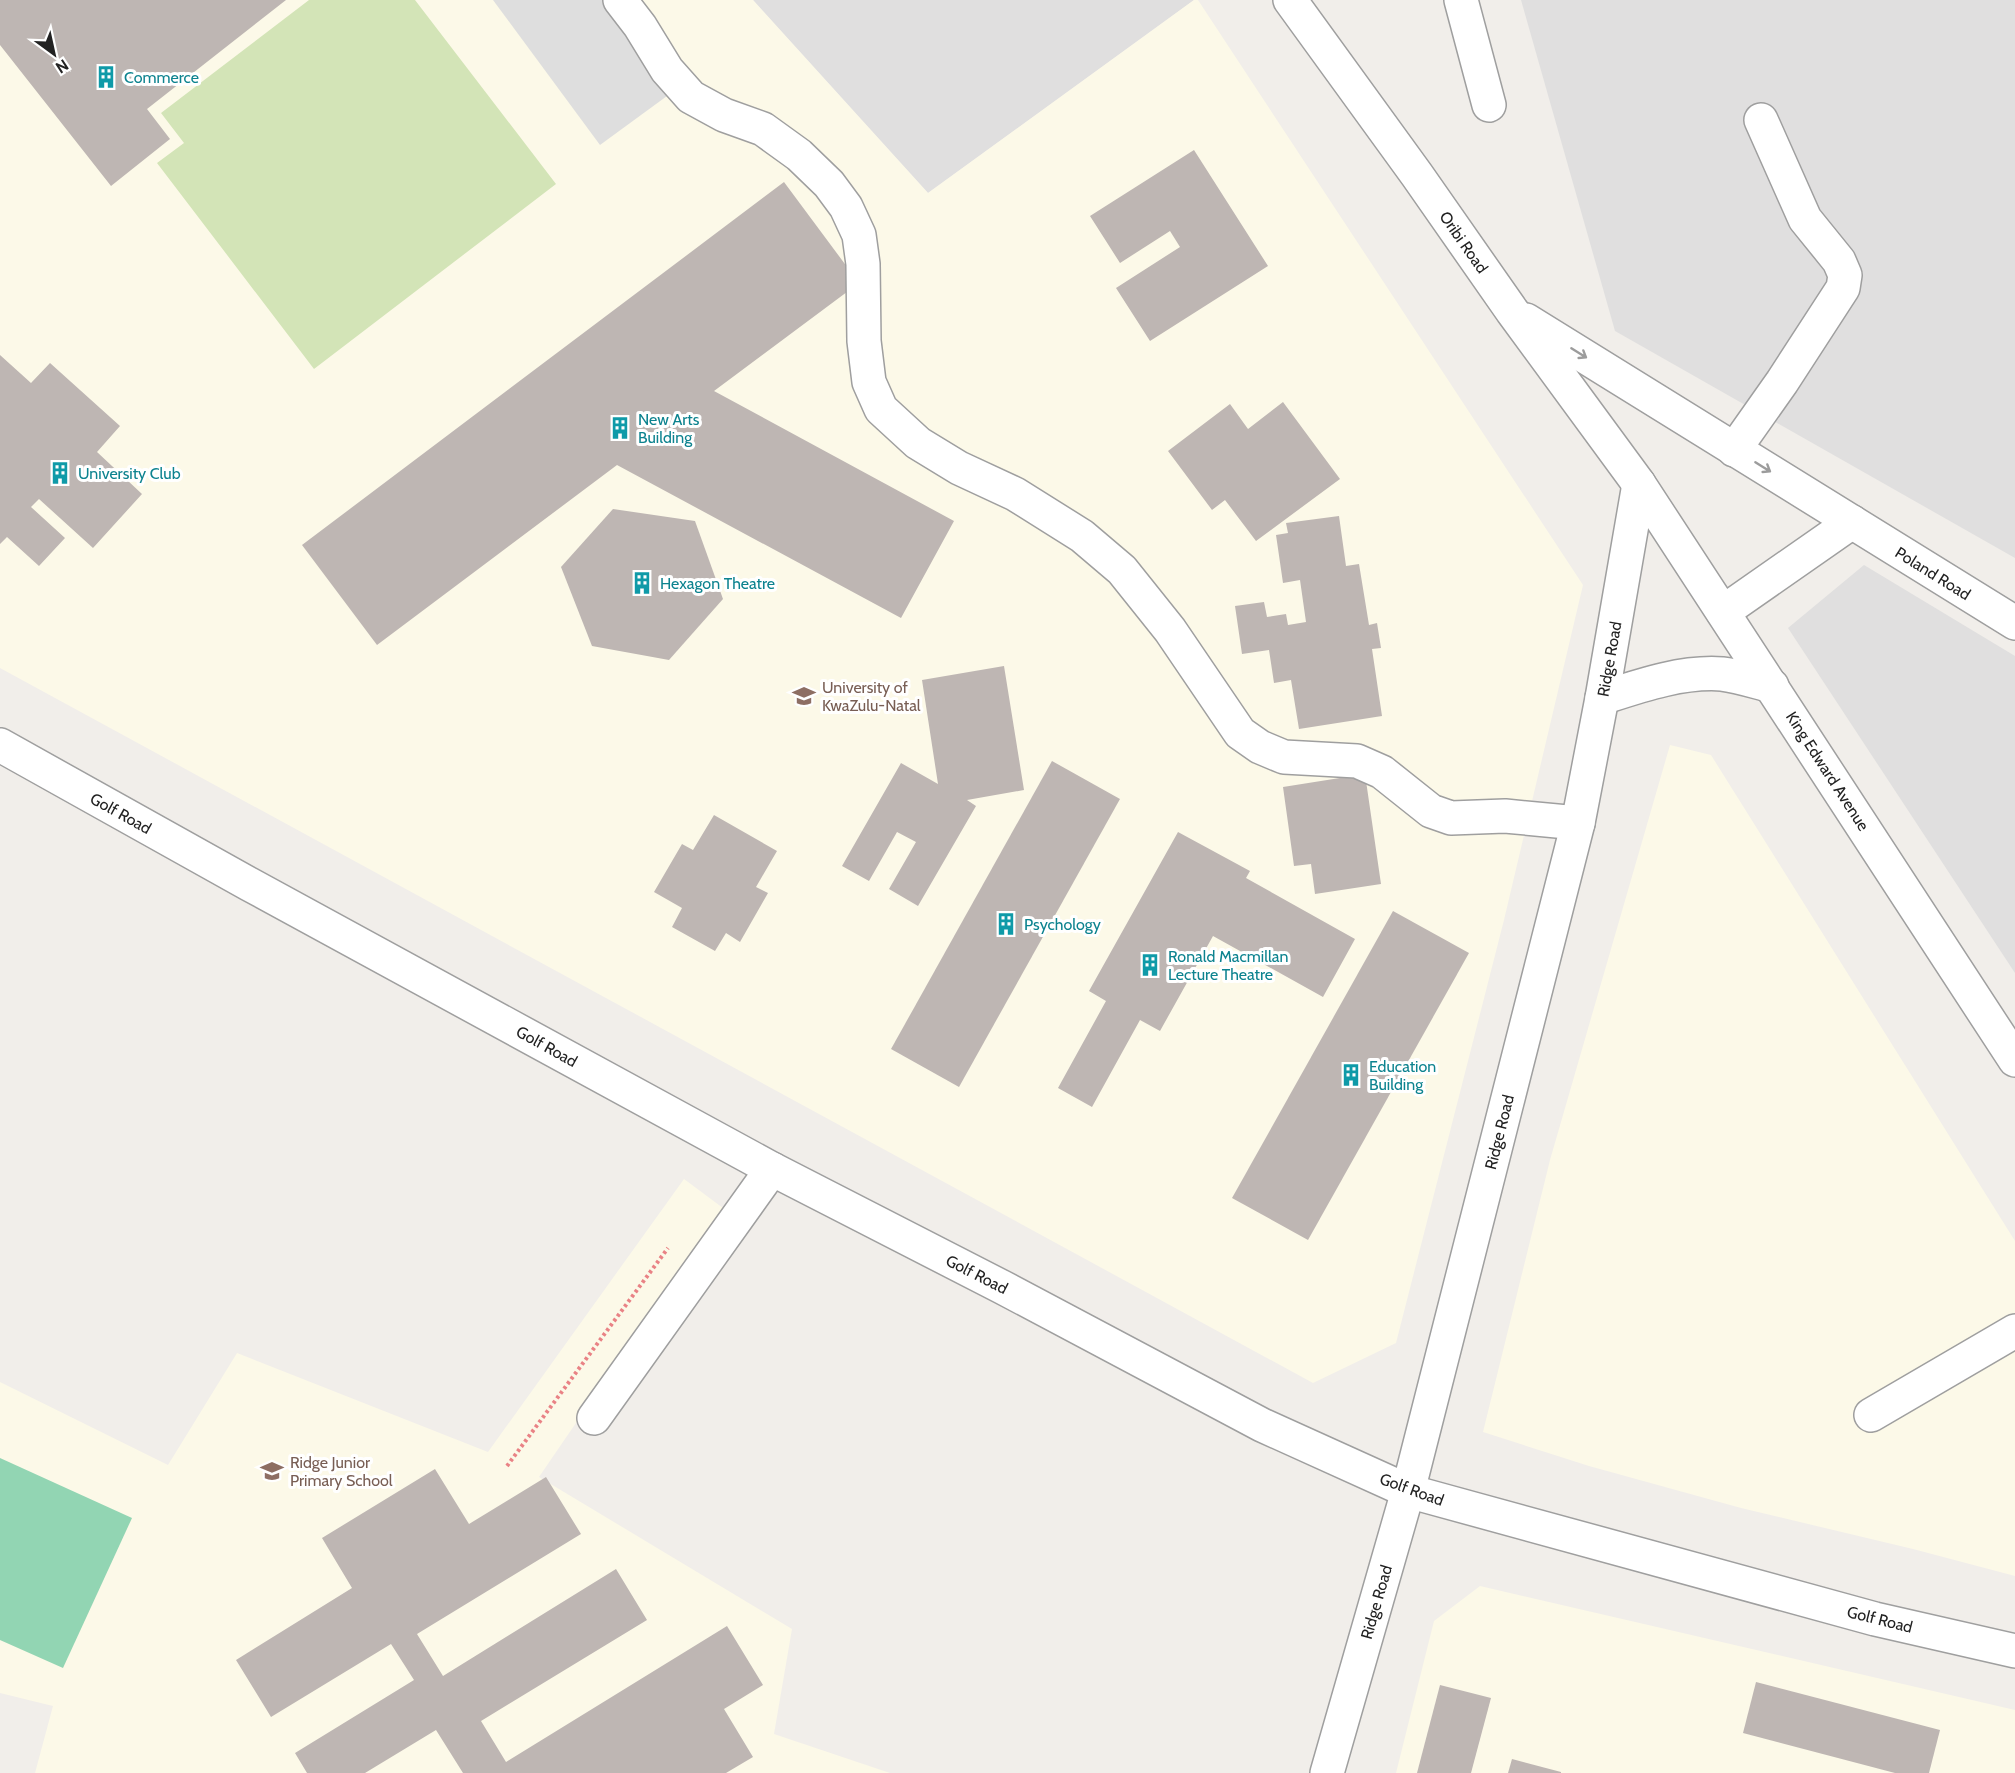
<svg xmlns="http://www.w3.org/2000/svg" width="2015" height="1773" viewBox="0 0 2015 1773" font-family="Cabin,sans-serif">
<rect width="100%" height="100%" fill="#f1eeea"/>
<g fill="#e0dfdf">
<polygon points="753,0 1194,0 928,193"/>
<polygon points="1521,0 2015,0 2015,558 1615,331"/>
<polygon points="1864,565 2015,656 2015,973 1788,628"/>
</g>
<g fill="#fcf9e8">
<polygon points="0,0 753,0 928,193 1194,0 1198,0 1583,585 1504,920 1396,1343 1313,1383 0,668"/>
<polygon points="1670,745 1711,755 2015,1241 2015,1576 1913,1549 1741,1508 1589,1466 1483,1432 1550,1160"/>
<polygon points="684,1179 723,1208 539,1477 792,1629 774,1734 890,1773 35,1773 53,1706 0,1693 0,1382 168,1465 237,1353 488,1452"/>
<polygon points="1480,1586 2015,1710 2015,1773 1396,1773 1434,1621"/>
</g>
<polygon fill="#d3e4b7" points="309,0 415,0 556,184 314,369 157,163 184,143 161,113"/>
<polygon fill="#92d5b3" points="0,1458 132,1518 63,1668 0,1640"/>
<polygon fill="#dedede" points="493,0 635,0 693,77 600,145"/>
<g fill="#beb6b3">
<polygon points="0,0 286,0 147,109 170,139 111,186 0,45"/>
<polygon points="1194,150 1268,266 1150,341 1116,288 1180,247 1170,231 1120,263 1090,216"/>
<polygon points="784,182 859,283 714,391 954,521 901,618 617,465 377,645 302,545"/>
<polygon points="0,355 31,383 50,363 120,426 97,452 142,494 93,548 39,499 31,507 65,538 39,566 7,537 0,544"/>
<polygon points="1283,402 1340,479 1256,541 1225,500 1212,510 1168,451 1230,404 1248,429"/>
<polygon points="613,509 695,521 723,599 669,660 592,646 561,567"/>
<polygon points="1339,516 1346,566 1359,564 1369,625 1377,623 1381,648 1372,649 1382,716 1299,729 1291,680 1274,683 1269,650 1242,654 1235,606 1264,602 1267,617 1286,614 1288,625 1306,622 1300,580 1283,583 1276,535 1288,533 1286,523"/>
<polygon points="1004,666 1024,790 967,800 976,806 918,906 889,889 916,842 897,832 869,881 842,866 901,763 938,784 922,680"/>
<polygon points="1052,761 1120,799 959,1087 891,1049"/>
<polygon points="1365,774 1381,884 1315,894 1311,864 1294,866 1283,787"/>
<polygon points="714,815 777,851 756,887 768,893 740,942 726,933 715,951 672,927 682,908 654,892 682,844 693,850"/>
<polygon points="1178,832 1250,871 1246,878 1355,939 1323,997 1213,936 1160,1031 1140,1020 1092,1107 1058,1088 1106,1001 1089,991"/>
<polygon points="1393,911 1469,953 1308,1240 1232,1198"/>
<polygon points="435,1469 469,1524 546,1477 581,1534 417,1634 443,1676 616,1569 647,1620 481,1721 506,1762 727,1626 763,1685 724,1709 753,1757 726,1773 463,1773 436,1730 365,1773 307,1773 295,1753 414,1680 391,1644 271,1717 236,1660 352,1588 322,1538"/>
<polygon points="1756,1682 1940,1730 1929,1773 1895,1773 1743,1733"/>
<polygon points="1440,1685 1491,1698 1471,1773 1417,1773"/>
<polygon points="1512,1759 1561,1772 1561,1773 1508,1773"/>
</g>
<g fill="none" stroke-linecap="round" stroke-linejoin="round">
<g stroke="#9f9f9f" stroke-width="36">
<g id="minor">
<polyline points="620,0 640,26 667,70 691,97 724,115 763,129 799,155 829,184 846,207 859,235 863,264 864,341 869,382 881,409 918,443 959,468 1015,494 1082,536 1122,570 1170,630 1240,733 1260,747 1284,757 1357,761 1382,772 1431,811 1451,818 1505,816 1578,823"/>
<polyline points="1290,0 1417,175 1512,311 1639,484 2015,1060"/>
<polyline points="1461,0 1489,105"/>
<polyline points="1526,320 2015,623"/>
<polyline points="1734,450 1782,382 1843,288 1845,275 1839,261 1805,219 1761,120"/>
<polyline points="1723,612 1852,522"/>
<path d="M 1602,698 C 1639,686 1682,671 1722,674 C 1739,676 1756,682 1772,686"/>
<polyline points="0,745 249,884 772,1169 1002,1287 1262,1425 1408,1491 1875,1619 2015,1651"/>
<polyline points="1871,1415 2015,1331"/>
<polyline points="594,1418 772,1169"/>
<polyline points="1327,1773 1408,1491 1578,823 1602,698 1639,484"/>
</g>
</g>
<polyline stroke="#e98285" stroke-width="4" stroke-dasharray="3 3" stroke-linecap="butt" points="507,1466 668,1248"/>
<use href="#minor" stroke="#fff" stroke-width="33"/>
</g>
<defs><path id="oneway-shaft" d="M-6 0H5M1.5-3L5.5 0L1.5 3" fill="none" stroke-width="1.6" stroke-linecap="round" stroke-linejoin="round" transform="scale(1.5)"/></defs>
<g stroke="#9c9c9c">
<use href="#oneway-shaft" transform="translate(1579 353) rotate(32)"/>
<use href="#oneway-shaft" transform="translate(1763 467) rotate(32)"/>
</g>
<defs>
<g id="building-bare" transform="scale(1.8)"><path d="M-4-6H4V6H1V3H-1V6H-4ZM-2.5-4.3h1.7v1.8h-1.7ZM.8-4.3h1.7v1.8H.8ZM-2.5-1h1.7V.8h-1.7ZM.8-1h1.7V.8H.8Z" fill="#0f9aa8" stroke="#fff" stroke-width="2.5" paint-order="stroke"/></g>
<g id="university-bare" transform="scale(1.8)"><path d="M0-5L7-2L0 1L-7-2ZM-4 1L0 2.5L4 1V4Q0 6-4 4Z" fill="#8d6e63" stroke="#fff" stroke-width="2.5" paint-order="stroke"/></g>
<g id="school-bare" transform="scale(1.8)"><path d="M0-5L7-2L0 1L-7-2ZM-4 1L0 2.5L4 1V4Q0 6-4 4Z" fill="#8d6e63" stroke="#fff" stroke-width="2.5" paint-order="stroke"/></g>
</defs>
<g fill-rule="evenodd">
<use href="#building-bare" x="106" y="77"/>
<use href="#building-bare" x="620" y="428"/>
<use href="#building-bare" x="60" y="473"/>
<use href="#building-bare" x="642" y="583"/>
<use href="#university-bare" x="804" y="696"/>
<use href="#building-bare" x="1006" y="924"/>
<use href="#building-bare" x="1150" y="965"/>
<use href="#building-bare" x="1351" y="1075"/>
<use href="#school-bare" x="272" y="1471"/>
</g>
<g text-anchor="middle" stroke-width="6" stroke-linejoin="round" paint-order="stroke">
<g font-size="16" fill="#0d838f" stroke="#fff" text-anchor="start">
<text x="124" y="83">Commerce</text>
<text x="638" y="425">New Arts<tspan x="638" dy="18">Building</tspan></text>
<text x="78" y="479">University Club</text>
<text x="660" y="589">Hexagon Theatre</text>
<text x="1024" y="930">Psychology</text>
<text x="1168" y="962">Ronald Macmillan<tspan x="1168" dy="18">Lecture Theatre</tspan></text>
<text x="1369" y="1072">Education<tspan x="1369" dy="18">Building</tspan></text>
</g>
<g font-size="16" fill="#222" stroke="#fff">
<text transform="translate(1464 242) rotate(55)" y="6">Oribi Road</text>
<text transform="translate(1933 573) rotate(32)" y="6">Poland Road</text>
<text transform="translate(1609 659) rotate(-80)" y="6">Ridge Road</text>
<text transform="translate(1828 771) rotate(57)" y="6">King Edward Avenue</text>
<text transform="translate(121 813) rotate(29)" y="6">Golf Road</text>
<text transform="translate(547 1046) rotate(29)" y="6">Golf Road</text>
<text transform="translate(1499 1132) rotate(-76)" y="6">Ridge Road</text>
<text transform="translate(977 1274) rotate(27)" y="6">Golf Road</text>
<text transform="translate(1412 1489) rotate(20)" y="6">Golf Road</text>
<text transform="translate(1376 1602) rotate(-74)" y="6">Ridge Road</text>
<text transform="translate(1880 1619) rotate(14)" y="6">Golf Road</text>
</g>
<g font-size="16" fill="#785e54" stroke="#fff" text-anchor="start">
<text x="822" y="693">University of<tspan x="822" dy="18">KwaZulu-Natal</tspan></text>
<text x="290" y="1468">Ridge Junior<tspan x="290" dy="18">Primary School</tspan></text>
</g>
</g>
<g transform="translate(54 54) rotate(147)" stroke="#ffffff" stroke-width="4.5" paint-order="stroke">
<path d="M0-4.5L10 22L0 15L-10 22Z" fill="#222222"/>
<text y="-9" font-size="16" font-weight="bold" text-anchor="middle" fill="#222222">N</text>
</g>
</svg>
